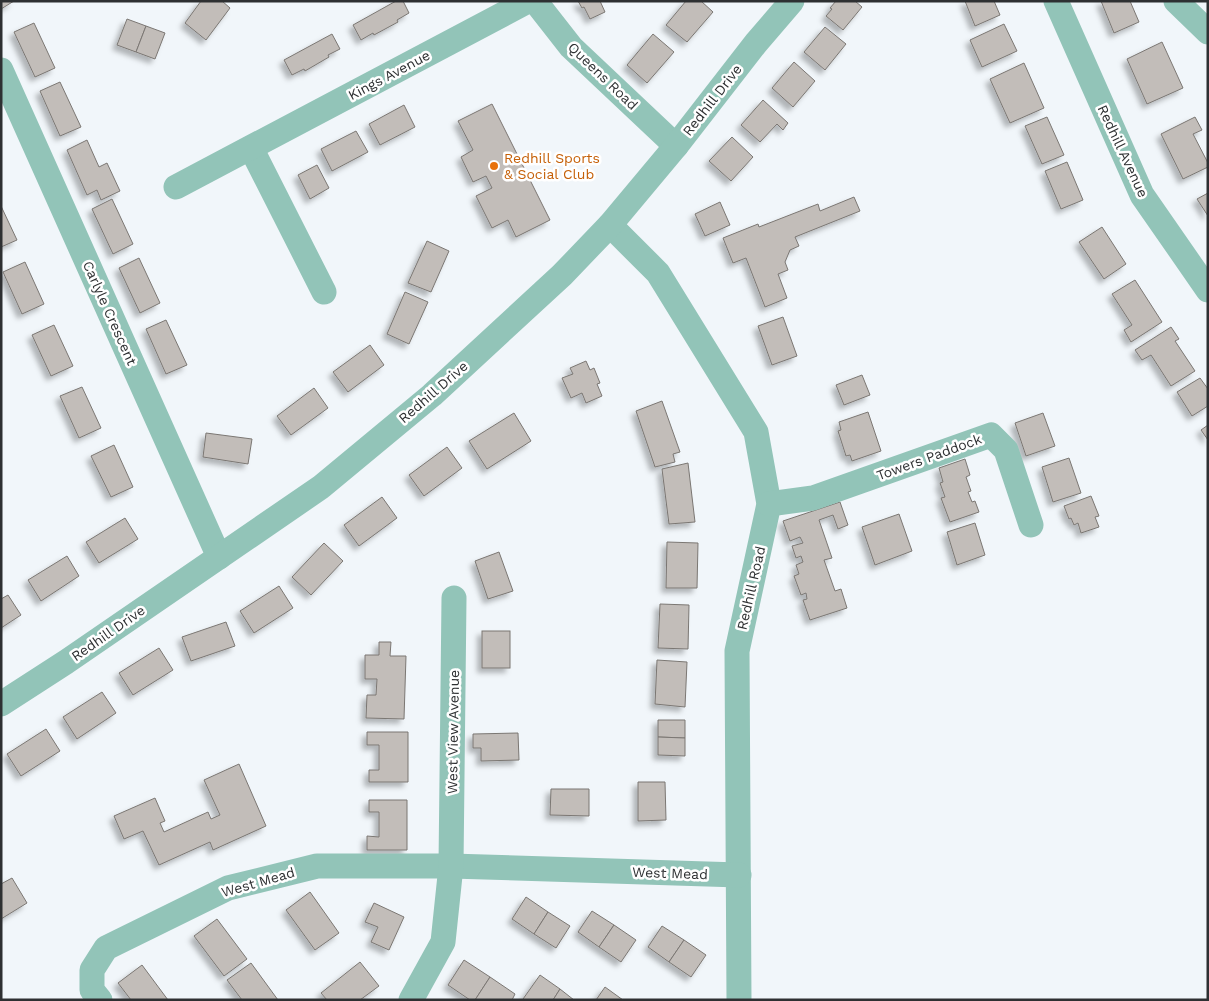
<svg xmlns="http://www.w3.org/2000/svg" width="1209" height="1001" viewBox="0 0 1209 1001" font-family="'Work Sans',sans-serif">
<defs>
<filter id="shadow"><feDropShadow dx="-4.5" dy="4.5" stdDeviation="2.5" flood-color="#0004"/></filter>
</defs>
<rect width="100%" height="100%" fill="#f1f6fa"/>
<g fill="#c2bdb9" stroke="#7b7773" filter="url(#shadow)">
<polygon points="1,1 14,1 1,9"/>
<polygon points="201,1 222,1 230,8 206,40 185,23"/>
<polygon points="396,1 403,1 409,13 397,20 398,22 374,35 373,33 361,40 353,25"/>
<polygon points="578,1 600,1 605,12 590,19 584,7 582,8"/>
<polygon points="686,1 701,1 713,12 687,42 666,25"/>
<polygon points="836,1 855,1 862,7 843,30 826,16 832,9 830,8"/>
<polygon points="965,1 994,1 1000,15 975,26"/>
<polygon points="1101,1 1130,1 1139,22 1114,33"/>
<polygon points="127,19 146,26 136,52 117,45"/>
<polygon points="34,23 55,68 35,77 14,32"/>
<polygon points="1004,24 1017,51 982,67 970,40"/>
<polygon points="146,26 165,33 155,59 136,52"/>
<polygon points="825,27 846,44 825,70 804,52"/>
<polygon points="332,34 340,49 328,55 329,57 305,71 304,69 292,75 284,60"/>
<polygon points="653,34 674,52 647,83 627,65"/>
<polygon points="1162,42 1183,88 1147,104 1127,59"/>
<polygon points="794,62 815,81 793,107 772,88"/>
<polygon points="1024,63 1044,108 1010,123 990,79"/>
<polygon points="60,82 81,127 60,136 40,91"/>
<polygon points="763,100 788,123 783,130 777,124 760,142 741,125"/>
<polygon points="492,104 550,220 516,237 508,220 492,228 476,196 492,188 486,176 473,182 461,157 473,150 458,121"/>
<polygon points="404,105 415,127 380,145 369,124"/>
<polygon points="1047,117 1064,155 1042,164 1025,126"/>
<polygon points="1195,117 1202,130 1193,134 1208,163 1208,167 1183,179 1161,134"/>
<polygon points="356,131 368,152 332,171 321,149"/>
<polygon points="732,137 753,157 731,181 709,161"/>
<polygon points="87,140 99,167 107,163 120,191 101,200 97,190 87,195 67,150"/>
<polygon points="1067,162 1083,200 1061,209 1045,171"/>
<polygon points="317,165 329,188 310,199 298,175"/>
<polygon points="1208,193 1208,216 1197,199"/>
<polygon points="854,197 860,211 795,237 799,246 790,250 785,262 788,270 778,274 787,298 765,307 746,258 733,263 723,238 758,224 759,227 818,204 820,211"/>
<polygon points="112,199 133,244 113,254 92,209"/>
<polygon points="720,202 730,225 705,236 695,214"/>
<polygon points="1,206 17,240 1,247"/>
<polygon points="1102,227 1126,264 1104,279 1079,242"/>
<polygon points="427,241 449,251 431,292 408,283"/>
<polygon points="139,258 160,303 140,313 119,268"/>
<polygon points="25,262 44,304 22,314 3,272"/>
<polygon points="1135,280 1162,322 1131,342 1124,330 1132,325 1112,294"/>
<polygon points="405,292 428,302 409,344 387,334"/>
<polygon points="783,317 797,356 772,365 758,326"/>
<polygon points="166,320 187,365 166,374 146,329"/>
<polygon points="54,325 73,366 51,376 32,335"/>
<polygon points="1171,327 1179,339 1175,341 1195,371 1171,386 1151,355 1142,360 1135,350"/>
<polygon points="370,345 384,365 348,392 333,372"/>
<polygon points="586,361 590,370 594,368 600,383 597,384 602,396 586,403 582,393 571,398 562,378 573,374 570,368"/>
<polygon points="862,375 870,395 844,405 836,385"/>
<polygon points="1200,378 1208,389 1208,406 1192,416 1177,392"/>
<polygon points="82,387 101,428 79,438 60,396"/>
<polygon points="314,388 328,408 291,435 277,416"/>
<polygon points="662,401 680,452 673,454 675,462 655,467 636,411"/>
<polygon points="868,412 881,451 852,461 850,455 846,456 838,431 841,430 839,422"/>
<polygon points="514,413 531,441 487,469 469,441"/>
<polygon points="1043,413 1055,446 1026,456 1015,423"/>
<polygon points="1208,425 1208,440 1201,430"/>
<polygon points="206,433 252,439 248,464 203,457"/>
<polygon points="114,445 133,487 111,497 91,456"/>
<polygon points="447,447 462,468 424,496 409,475"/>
<polygon points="1069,458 1081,493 1053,502 1042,467"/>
<polygon points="965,459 970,475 966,477 971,491 968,492 972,502 975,501 979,512 950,522 941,498 945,497 940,483 943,482 939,468"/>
<polygon points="688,463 695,522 669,524 662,469"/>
<polygon points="1091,496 1099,516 1095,517 1099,527 1081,533 1078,523 1074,525 1071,518 1069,519 1064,506"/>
<polygon points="382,497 397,518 359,546 344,525"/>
<polygon points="840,502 848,525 838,529 833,515 819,520 832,558 824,560 835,591 841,589 847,608 810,620 803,600 807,599 806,593 801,595 794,576 799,574 796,565 803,562 801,556 796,558 792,546 803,543 800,537 790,541 783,521"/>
<polygon points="899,514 912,551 875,565 862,527"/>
<polygon points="125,518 138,539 99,563 86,542"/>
<polygon points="975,523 985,555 957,565 947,532"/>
<polygon points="667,542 698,543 697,588 666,588"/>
<polygon points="324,543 343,561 311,595 292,577"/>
<polygon points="499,552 513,591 488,599 475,561"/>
<polygon points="67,556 79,576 41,601 28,580"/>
<polygon points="279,586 293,608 254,633 240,611"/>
<polygon points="8,595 21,615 1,628 1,599"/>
<polygon points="660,604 689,605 688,649 658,648"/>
<polygon points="226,622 235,646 191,661 182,637"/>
<rect x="482" y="631" width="28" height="37"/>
<polygon points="379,642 391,642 390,656 406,656 404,719 366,718 367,695 376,695 377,679 365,679 365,655 379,655"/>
<polygon points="159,648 173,670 133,695 119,673"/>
<polygon points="657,660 687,662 685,707 655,704"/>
<polygon points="102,692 116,713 77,739 63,717"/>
<polygon points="658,720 685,720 685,738 658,737"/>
<polygon points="46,729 60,751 21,776 7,754"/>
<polygon points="367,732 408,732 408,782 369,782 369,770 379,770 379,745 367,745"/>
<polygon points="518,733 519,760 481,761 481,748 473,748 473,734"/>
<polygon points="658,737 685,738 685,756 658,755"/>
<polygon points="239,764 266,826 213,850 210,842 159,865 143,831 124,839 114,816 155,798 165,821 160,823 164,832 208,812 211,819 220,815 204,780"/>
<polygon points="638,782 665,782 666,820 638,821"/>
<polygon points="551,789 589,789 589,816 550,815"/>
<polygon points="369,800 407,800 407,850 367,850 367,836 379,837 379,812 369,812"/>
<polygon points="12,878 27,903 1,919 1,884"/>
<polygon points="310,892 339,933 315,950 286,910"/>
<polygon points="526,897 548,912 534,934 512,919"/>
<polygon points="374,903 404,917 389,950 371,942 378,927 365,922"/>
<polygon points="592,911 614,925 599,947 578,932"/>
<polygon points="548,912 570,926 556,948 534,934"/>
<polygon points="217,919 247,959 224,976 194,936"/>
<polygon points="614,925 636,940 621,962 599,947"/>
<polygon points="662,926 684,940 669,962 648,947"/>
<polygon points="684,940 706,955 691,977 669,962"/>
<polygon points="464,960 490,977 475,1000 470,1000 448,985"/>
<polygon points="360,962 379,986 360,1000 327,1000 321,993"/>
<polygon points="251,963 278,1000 242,1000 227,980"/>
<polygon points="142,965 168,1000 131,1000 118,983"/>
<polygon points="540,975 560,989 553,1000 524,1000 523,999"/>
<polygon points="490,977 515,994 512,1000 475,1000"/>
<polygon points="605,987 623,1000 596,1000"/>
<polygon points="560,989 574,1000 553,1000"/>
</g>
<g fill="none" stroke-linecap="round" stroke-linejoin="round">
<g stroke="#92c4b8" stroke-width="25">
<polyline points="535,1 571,47 676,146"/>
<polyline points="1056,1 1142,195 1208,290"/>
<polyline points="1176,1 1208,32"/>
<polyline points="1,70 219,557"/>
<polyline points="251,148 324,292"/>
<polyline points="176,187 528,1"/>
<polyline points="610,225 658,273 756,432 769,504 737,651 739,1000"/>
<polyline points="769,504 813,498 991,435 1006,450 1031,525"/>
<polyline points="1,704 66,662 321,487 432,395 562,275 610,225 676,146 756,43 792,1"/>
<polyline points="100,1000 92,990 92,970 106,948 228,888 317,866 451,866 739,875"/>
<polyline points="411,1000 443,942 451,866 454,598"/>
</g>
</g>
<circle fill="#e8710a" stroke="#fff" stroke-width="2" cx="494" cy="166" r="5"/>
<g text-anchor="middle" stroke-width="5" stroke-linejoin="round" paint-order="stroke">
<g font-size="14" fill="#2e3032" stroke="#fff">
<text transform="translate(389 75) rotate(-28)" y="5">Kings Avenue</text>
<text transform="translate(603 76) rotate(44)" y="5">Queens Road</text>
<text transform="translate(712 100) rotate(-52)" y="5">Redhill Drive</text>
<text transform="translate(1123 151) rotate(65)" y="5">Redhill Avenue</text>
<text transform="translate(110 313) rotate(66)" y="5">Carlyle Crescent</text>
<text transform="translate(433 392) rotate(-41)" y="5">Redhill Drive</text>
<text transform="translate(929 457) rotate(-20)" y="5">Towers Paddock</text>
<text transform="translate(751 588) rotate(-77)" y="5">Redhill Road</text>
<text transform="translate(108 633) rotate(-35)" y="5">Redhill Drive</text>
<text transform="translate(453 732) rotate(-89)" y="5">West View Avenue</text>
<text transform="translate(670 873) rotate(2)" y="5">West Mead</text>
<text transform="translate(258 882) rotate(-16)" y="5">West Mead</text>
</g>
<g font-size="14" fill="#c56008" stroke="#fff" text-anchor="start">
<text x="504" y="163">Redhill Sports<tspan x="504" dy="16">&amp; Social Club</tspan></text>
</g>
</g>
<rect width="1209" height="1001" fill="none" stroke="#2e3032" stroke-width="5"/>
</svg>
